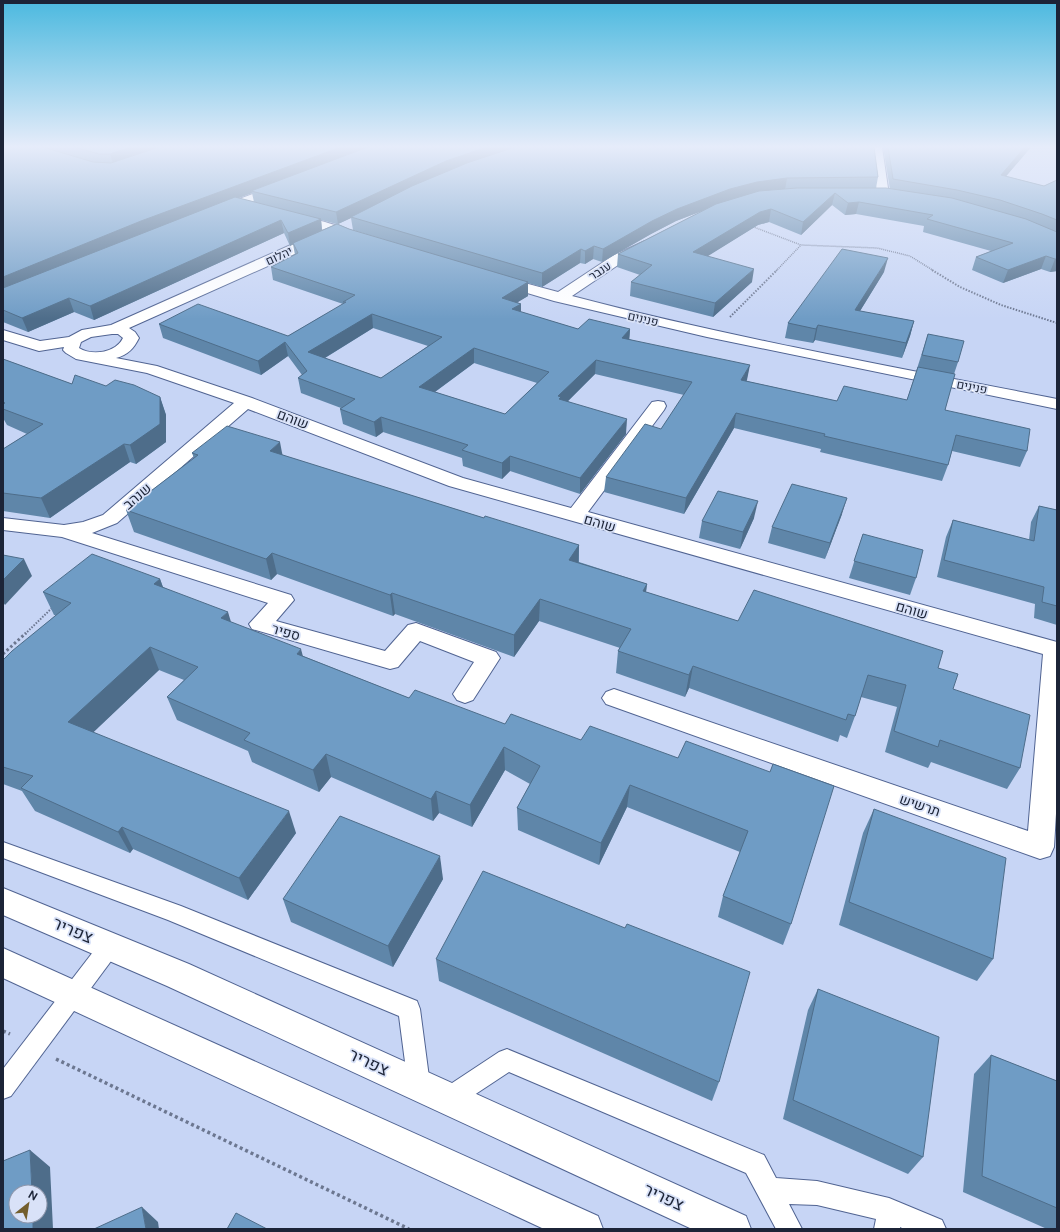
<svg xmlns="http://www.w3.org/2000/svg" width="1060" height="1232" viewBox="0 0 1060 1232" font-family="'Public Sans',Heebo,sans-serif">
<rect width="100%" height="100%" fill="#c7d5f5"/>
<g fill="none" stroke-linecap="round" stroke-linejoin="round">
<g stroke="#516492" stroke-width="2">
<g id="service">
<polygon points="3,842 181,906 417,1001 420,1009 430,1085 427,1093 419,1096 411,1093 408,1085 399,1016 168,920 3,858"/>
<polygon points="110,936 117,939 120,946 117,953 11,1096 3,1099 3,1069 103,939"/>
<polygon points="507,1049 764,1155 776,1178 817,1181 889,1198 942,1220 946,1229 904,1229 900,1227 900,1229 874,1229 876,1219 817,1205 789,1204 802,1229 776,1229 746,1173 509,1072 456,1107 448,1111 440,1107 436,1099 440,1091 499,1052"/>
</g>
</g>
<g stroke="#516492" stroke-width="2">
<g id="minor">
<polygon points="872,147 882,147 889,195 887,197 879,197 877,195"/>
<polygon points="280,184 284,185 286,187 284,189 223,214 215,214 213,211 215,208"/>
<path d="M 293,214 C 308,218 353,227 361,238 L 360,241 L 350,241 L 335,233 L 289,221 L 287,218 L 289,215 Z"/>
<path d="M 321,233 L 326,234 L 327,237 L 326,240 L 129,328 L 135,332 L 139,338 C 134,348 128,355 116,358 L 157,366 L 252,398 L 463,478 L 571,508 L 652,402 L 658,401 L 664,402 L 666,406 L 664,410 L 588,512 L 1057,642 L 1057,797 L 1054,847 L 1050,856 L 1040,859 L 606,704 L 602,698 L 606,692 L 614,689 L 1028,831 L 1043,654 L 449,486 L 248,409 L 117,523 L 92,533 L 291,595 L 294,600 L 276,621 L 385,651 L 408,625 L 416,623 L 496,652 L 500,658 L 473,700 L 465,703 L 457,700 L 453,694 L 474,662 L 420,641 L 398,667 L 390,669 L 252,629 L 249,624 L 268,603 L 62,537 L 3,530 L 3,518 L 64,525 L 83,522 L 103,515 L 234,403 L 147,373 L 76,359 L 66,353 L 63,350 L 64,347 L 39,351 L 3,340 L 3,330 L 40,341 L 69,337 L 82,330 L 111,325 L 293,244 ZM 112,334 L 118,334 L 123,338 C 116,353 92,356 79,348 L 81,342 L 91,337 Z"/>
<path d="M 645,241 L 650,242 L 651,245 L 650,248 L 624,261 L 572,296 C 732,338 895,367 1057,399 L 1057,409 L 707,337 L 554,301 L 494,283 L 492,280 L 494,277 L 499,276 L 558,292 L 614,255 Z"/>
</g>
</g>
<g stroke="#516492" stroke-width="2">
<g id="tertiary">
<polygon points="3,888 189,964 746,1216 751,1229 692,1229 167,986 3,915"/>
<polygon points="3,948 598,1216 603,1229 544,1229 3,978"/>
</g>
</g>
<g stroke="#6c7790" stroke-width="1.5" stroke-dasharray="1 1" stroke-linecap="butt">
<polyline points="751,226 801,245 877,248 910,256 934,271"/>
<polyline points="776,271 801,245"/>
</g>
<g stroke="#6c7790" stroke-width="2" stroke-dasharray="1.5 1.5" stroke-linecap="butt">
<polyline points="932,270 960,287 1001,305 1057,323"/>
<polyline points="730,317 777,270"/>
<polyline points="25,634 53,607"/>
</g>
<polyline stroke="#6c7790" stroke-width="3" stroke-dasharray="2.5 2.5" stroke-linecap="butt" points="3,654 26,633"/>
<g stroke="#6c7790" stroke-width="3.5" stroke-dasharray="3 3" stroke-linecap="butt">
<polyline points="3,1031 10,1034"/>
<polyline points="56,1059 409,1229"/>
</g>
<use href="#service" fill="#fff" fill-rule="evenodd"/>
<use href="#minor" fill="#fff" fill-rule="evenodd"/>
<use href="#tertiary" fill="#fff" fill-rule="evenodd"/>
</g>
<g fill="#5f86a9" fill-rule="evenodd">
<path d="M 3,147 L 874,147 L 878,177 L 876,188 L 890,189 L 883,147 L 1031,147 L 1006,176 L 1044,186 L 1057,180 L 1057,271 L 1050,272 L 1041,269 L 1003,283 L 972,270 L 976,257 L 991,251 L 923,232 L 924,226 L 856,214 L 845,215 L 832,205 L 801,235 L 769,222 L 758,225 L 707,256 L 752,282 L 713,317 L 630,296 L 631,282 L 640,275 L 617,267 L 618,254 L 702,211 L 676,221 L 651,234 L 602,262 L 593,259 L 585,264 L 580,263 L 542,287 L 528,283 L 528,296 L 517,302 L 521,304 L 521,312 L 578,329 L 630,329 L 629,339 L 747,380 L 746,381 L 837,401 L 907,400 L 928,334 L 958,362 L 954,374 L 945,410 L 1027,451 L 1020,467 L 952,451 L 948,465 L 942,481 L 820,452 L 821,449 L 734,428 L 684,514 L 604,492 L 606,477 L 661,429 L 684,395 L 595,374 L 568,401 L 626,434 L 580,494 L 510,471 L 502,479 L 463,466 L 462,458 L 383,432 L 376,437 L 343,424 L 340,409 L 341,408 L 301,393 L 298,378 L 302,375 L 288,356 L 261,375 L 163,338 L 159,324 L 288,336 L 343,304 L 273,280 L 271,267 L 295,255 L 293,244 L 290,246 L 284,233 L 94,320 L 74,312 L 28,332 L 3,322 ZM 252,193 L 254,202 L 238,198 ZM 351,218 L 353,230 L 410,247 L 349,229 L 338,224 ZM 321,220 L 333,223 L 336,224 L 322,230 ZM 373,328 L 428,346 L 381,378 L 325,358 ZM 474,363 L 537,383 L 505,414 L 435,392 Z"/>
<polygon points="884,272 860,311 914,321 910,336 902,358 815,340 813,343 785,338 788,323"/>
<polygon points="3,359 72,384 106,386 160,397 166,415 166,442 136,464 130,462 50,518 3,511 3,449 27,434 7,425 3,418"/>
<polygon points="192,453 282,455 484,518 579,545 579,562 647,584 646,592 738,621 938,668 953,689 1020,768 1007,789 931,762 928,768 885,752 897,707 861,697 855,716 847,738 840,735 838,742 689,688 685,697 616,673 618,651 620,648 539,621 514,657 395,614 393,616 277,574 271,580 134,532 126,510 194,458"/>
<polygon points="1039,506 1057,510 1057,625 1034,618 1035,604 937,577 946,537 953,520 1029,540 1031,522"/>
<polygon points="842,514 825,559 768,543 772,527"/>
<polygon points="754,518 740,549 699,538 702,521"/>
<polygon points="863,534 916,578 910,595 849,578"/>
<polygon points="160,579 163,587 231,622 303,656 409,698 505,724 581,740 678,758 770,772 791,924 783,945 718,917 723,896 740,852 627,807 599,865 518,830 517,808 530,784 505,770 472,827 439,813 433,821 331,777 319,792 252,762 248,751 177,720 167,697 184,680 159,670 93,732 296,833 248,900 133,849 130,853 35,811 22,791 3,784 3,660 56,615 54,615 43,592"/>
<polygon points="874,809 993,959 977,981 839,925 863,833"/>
<polygon points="443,879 393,967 291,922 283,899"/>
<polygon points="436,959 719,1082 712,1101 439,981"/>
<polygon points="818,989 923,1157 908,1174 783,1119 808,1010"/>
<polygon points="991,1055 1057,1081 1057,1229 1047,1229 963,1192 974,1074"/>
</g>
<g fill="#4e6d8a">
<polygon points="131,147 167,147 114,166 110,154"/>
<polygon points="341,147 372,147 251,191 252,193 144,234 3,292 3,277 141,221"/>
<polygon points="487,147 531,147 351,217 351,218 338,224 336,212 446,161"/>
<polygon points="1025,147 1031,147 997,187 1001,175"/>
<polygon points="787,178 785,190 728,201 676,221 651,234 602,262 603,249 652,221 677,209 730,189 757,182"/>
<polygon points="835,193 832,205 801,235 803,222"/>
<polygon points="859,202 856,214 845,215 848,203"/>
<polygon points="771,209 769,222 758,225 692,266 693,252 760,212"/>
<polygon points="321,219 322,231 290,246 288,233"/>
<polygon points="281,220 284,233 94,320 90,306"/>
<polygon points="594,246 593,259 585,264 585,251"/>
<polygon points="581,249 580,263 542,287 542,273"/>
<polygon points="1046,256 1041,269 1003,283 1008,270"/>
<polygon points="888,258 884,272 852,324 855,310"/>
<polygon points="1055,259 1057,259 1057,271 1050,272"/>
<polygon points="754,269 752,282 713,317 715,303"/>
<polygon points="528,282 528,296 502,312 502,298"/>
<polygon points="69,298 74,312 28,332 22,318"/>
<polygon points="521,304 521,318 512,309"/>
<polygon points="372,314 373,328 310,367 308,352"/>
<polygon points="914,321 910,336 902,358 906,343"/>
<polygon points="818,325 815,340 813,343 816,329"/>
<polygon points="630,329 629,344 622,338"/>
<polygon points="285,342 288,356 261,375 258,361"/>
<polygon points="474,348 474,363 421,402 419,387"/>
<polygon points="596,360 595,374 561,408 558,396"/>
<polygon points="750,365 747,380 738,395 741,380"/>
<polygon points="160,397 166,415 166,442 136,464 130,445"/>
<polygon points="736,413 734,428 684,514 686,498"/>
<polygon points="381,417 383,432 376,437 374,422"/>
<polygon points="627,419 626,434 580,494 580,478"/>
<polygon points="280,442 284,463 270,451"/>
<polygon points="124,444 130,462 50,518 41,498"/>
<polygon points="510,456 510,471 502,479 502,463"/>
<polygon points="847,498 842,514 825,559 830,543"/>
<polygon points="758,501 754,518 740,549 743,532"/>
<polygon points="579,545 578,567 569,560"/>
<polygon points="272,553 277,574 271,580 266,559"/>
<polygon points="24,559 32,576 5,605 3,602 3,580"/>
<polygon points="160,579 168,602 154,584"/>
<polygon points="647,584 644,606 643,591"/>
<polygon points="392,593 395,614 393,616 390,595"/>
<polygon points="540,599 539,621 514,657 514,635"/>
<polygon points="228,612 235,635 221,618"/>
<polygon points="150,647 159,670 80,745 68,722"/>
<polygon points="301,649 307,672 297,654"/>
<polygon points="693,666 689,688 685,697 689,675"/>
<polygon points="504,747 505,770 472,827 470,805"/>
<polygon points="326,754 331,777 319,792 313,770"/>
<polygon points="630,785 627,807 599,865 601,843"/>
<polygon points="436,791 439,813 433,821 431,799"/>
<polygon points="289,811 296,833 248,900 239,878"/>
<polygon points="122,827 133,849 130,853 118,832"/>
<polygon points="440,856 443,879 393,967 388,946"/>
<polygon points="30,1150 50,1167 53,1229 33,1229 33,1216 40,1216 40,1192 32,1192"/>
<polygon points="142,1207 158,1222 159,1229 146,1229"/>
</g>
<g fill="#6f9cc5" stroke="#4e6d8a" fill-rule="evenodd">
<polygon points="3,147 43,147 93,162 111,163 159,147 341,147 141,221 3,277"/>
<polygon points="74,147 131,147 110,154 99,154"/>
<polygon points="368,147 487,147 446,161 336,212 251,191"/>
<polygon points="515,147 874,147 878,177 787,178 757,182 730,189 677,209 652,221 603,249 594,246 585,251 581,249 542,273 351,217 412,186 467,163"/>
<polygon points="888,147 1025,147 1001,175 1044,186 1057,180 1057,220 1042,214 1000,200 957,190 893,179"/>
<polygon points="797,188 886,188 952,198 1026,219 1057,232 1057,259 1055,259 1046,256 1008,270 976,257 1013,243 927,219 933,215 859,202 848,203 835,193 803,222 771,209 760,212 693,252 754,269 715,303 631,282 652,265 618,254 716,204 759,191"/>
<polygon points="235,197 321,219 288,233 281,220 90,306 69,298 22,318 3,310 3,288"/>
<path d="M 337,224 L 349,229 L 528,282 L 502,298 L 521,304 L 512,309 L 578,329 L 589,319 L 630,329 L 622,338 L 750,365 L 741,380 L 837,401 L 844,386 L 907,400 L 918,367 L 955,374 L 945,410 L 1030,429 L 1027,451 L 956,435 L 948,465 L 824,436 L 825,434 L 736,413 L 686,498 L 606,477 L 645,424 L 661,429 L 692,382 L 596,360 L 558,396 L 561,397 L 559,399 L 627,419 L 580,478 L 510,456 L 502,463 L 462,450 L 468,445 L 381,417 L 374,422 L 340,409 L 355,399 L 298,378 L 307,371 L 285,342 L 258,361 L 159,324 L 198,304 L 288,336 L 346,302 L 343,302 L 355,295 L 271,267 L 298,253 L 293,243 ZM 372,314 L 442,337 L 381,378 L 308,352 ZM 474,348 L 549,372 L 505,414 L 419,387 Z"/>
<polygon points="842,249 888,258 855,310 914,321 906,343 818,325 816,329 788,323"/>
<polygon points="928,334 964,341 958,362 922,355"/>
<polygon points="3,359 72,384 75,375 106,386 115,380 134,385 160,397 160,424 130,445 124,444 41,498 3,493 3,449 43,424 3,409 3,404 5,403 3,402"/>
<polygon points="227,426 280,442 270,451 484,518 485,516 579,545 569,560 647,584 643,591 738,621 754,590 943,651 938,668 958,674 953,689 1030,715 1020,768 940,740 938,747 894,731 906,685 868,675 855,716 848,714 846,720 693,666 689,675 618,651 631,629 540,599 514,635 392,593 390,595 272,553 266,559 126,510 198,455 192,453"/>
<polygon points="792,484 847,498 830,543 772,527"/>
<polygon points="718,491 758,501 743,532 702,521"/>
<polygon points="1039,506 1057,510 1057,606 1042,602 1044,587 944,560 953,520 1034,541"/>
<polygon points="863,534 923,550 916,578 854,561"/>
<polygon points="92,554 160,579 154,584 228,612 221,618 301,649 297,654 409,698 415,690 505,724 511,714 581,740 590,726 678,758 686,741 770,772 773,764 834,786 791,924 723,896 748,831 630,785 601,843 517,808 540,766 504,747 470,805 436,791 431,799 326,754 313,770 244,740 250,733 167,697 198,667 150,647 68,722 289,811 239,878 122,827 118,832 21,788 33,776 3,767 3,660 12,651 71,603 43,592"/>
<polygon points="3,555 24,559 3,580"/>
<polygon points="874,809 1006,858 993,959 849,902"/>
<polygon points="340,816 440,856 388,946 283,899"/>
<polygon points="483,871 625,928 627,924 750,972 719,1082 436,959"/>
<polygon points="818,989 939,1037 923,1157 793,1100"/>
<polygon points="991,1055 1057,1081 1057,1208 982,1176"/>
<polygon points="30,1150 32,1192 16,1192 16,1216 33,1216 33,1229 35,1229 3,1229 3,1161"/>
<polygon points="142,1207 146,1229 94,1229"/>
<polygon points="236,1213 267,1229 227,1229"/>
</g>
<linearGradient id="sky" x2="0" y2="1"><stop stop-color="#4bb9df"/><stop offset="0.46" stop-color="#e6ecfa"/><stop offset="1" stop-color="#e6ecfa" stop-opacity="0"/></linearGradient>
<rect width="1060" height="319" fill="url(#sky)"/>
<g text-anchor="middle" stroke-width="3.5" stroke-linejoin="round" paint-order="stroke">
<g font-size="12" fill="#1c2437" stroke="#d9e2f8">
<text transform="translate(279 256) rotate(-25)" y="4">יהלום</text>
<text transform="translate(600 271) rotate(-33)" y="4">ענבר</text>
<text transform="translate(643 319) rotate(13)" y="4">פנינים</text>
<text transform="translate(972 387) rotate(11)" y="4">פנינים</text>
</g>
<g font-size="14" fill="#1c2437" stroke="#d9e2f8">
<text transform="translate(293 419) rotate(21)" y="5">שוהם</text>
<text transform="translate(137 496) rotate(-41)" y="5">שנהב</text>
<text transform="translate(600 523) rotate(16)" y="5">שוהם</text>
<text transform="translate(912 610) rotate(16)" y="5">שוהם</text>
<text transform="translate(286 632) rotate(16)" y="5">ספיר</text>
<text transform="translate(920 805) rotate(19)" y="5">תרשיש</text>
</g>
<g font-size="17" fill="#1c2437" stroke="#d9e2f8">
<text transform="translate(73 930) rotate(23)" y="6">צפריר</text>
<text transform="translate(369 1062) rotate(25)" y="6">צפריר</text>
<text transform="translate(664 1197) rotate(25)" y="6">צפריר</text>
</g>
</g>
<rect width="1060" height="1232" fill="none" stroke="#1c2437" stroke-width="8"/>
<g transform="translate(28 1204) rotate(30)"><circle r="19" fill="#d9e2f8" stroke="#8d96ab"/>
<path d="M0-3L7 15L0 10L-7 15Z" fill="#735e2d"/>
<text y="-6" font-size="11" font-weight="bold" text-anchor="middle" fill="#1c2437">N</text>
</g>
</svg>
